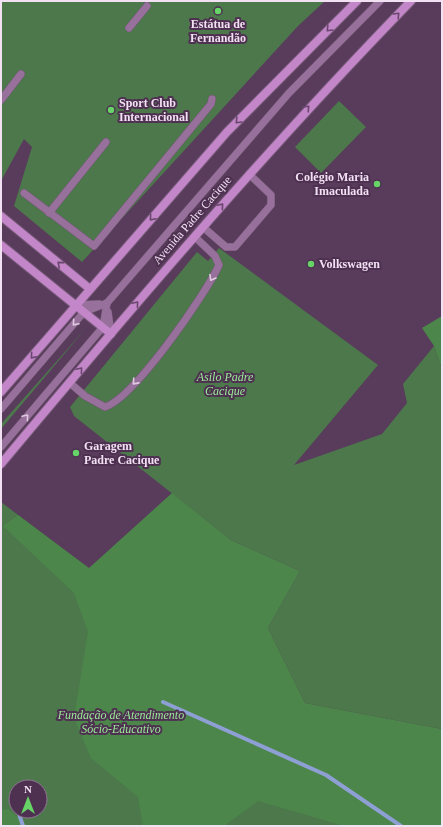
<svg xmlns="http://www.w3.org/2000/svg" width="443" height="827" viewBox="0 0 443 827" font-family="Georgia,serif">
<rect width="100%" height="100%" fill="#593b5c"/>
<g fill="#4c784b" fill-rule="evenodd">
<polygon points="1,1 325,1 298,26 82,262 14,206 32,147 24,139 1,181"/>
<polygon points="339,101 366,127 321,173 295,147"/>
<polygon points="219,248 378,365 294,465 382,434 407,403 403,384 434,346 442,369 442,729 305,703 268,628 300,571 231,540 74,416 70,407 197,252 208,261"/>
<polygon points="87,327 1,429 1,424"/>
<path d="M 1,502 L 429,826 L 1,826 ZM 16,787 L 40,787 L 40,811 L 16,811 Z"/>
</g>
<g fill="#4c864b">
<polygon points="442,316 442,369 434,346 422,328"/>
<polygon points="172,493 231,540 300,571 268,628 305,703 442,729 442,826 344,826 258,801 224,826 143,826 138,797 91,758 74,718 88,632 74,593 3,526 18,515 89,568"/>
<polygon points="8,809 28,826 1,826 1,810"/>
</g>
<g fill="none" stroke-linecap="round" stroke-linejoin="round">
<g stroke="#8d9fd3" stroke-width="4">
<polyline points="163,702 326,775 401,826"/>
<polyline points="15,803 16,806"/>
<polyline points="18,811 23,826"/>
</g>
<g stroke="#755977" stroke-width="8">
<g id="lane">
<polyline points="129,28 147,6"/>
<polyline points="1,100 21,74"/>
<polyline points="24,193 94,246 211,104 212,99"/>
<polyline points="49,213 106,142"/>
<polyline points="203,227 226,247 235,247 271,205 271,195 249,174"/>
<polyline points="76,305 99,304"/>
<polyline points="108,312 111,334"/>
<path d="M 70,383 L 85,396 L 105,407 C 134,398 206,294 219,265 L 215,256 L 195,237"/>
<polyline points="1,409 84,312 107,303 289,93 380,1"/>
<polyline points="1,447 103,327 107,303"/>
</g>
</g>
<g stroke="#755977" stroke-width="10">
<g id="secondary">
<polyline points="1,216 90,289"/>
<polyline points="1,245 111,334"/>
<polyline points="1,392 227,132 357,1"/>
<path d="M 1,464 C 133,306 267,149 411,1"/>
</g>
</g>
<use href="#lane" stroke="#97719b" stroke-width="7"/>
<use href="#secondary" stroke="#c387c9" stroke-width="8"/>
</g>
<defs><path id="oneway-chevron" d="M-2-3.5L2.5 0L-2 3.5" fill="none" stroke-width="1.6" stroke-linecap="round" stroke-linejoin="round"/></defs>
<g stroke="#6b466f">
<use href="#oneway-chevron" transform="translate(397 15) rotate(-46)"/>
<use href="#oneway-chevron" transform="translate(329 29) rotate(134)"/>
<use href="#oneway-chevron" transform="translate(307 108) rotate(-47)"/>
<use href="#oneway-chevron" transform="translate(238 121) rotate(134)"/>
<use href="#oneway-chevron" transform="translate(221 206) rotate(-49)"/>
<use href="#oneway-chevron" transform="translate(152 218) rotate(131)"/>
<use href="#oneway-chevron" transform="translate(60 264) rotate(-140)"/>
<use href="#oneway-chevron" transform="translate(136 304) rotate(-50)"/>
<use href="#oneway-chevron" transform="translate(33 356) rotate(131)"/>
<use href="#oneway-chevron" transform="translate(80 370) rotate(-50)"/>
</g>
<g stroke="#e0cae1">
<use href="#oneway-chevron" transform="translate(212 278) rotate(120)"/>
<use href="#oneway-chevron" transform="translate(75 323) rotate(131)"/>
<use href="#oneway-chevron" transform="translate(135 382) rotate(132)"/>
<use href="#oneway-chevron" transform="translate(26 417) rotate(-50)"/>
</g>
<g fill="#66d466" stroke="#4e3051" stroke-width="1.5">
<circle cx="218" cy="11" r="4"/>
<circle cx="111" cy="110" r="4"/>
<circle cx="377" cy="184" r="4"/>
<circle cx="311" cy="264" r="4"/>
<circle cx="76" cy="453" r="4"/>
</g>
<g text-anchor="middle" stroke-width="4" stroke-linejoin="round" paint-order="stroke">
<g font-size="12" font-weight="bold" fill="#f2e0f3" stroke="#4e3051" text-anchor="start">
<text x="218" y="28" text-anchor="middle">Estátua de<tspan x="218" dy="14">Fernandão</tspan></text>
<text x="119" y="107">Sport Club<tspan x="119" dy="14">Internacional</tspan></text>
<text x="369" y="181" text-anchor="end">Colégio Maria<tspan x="369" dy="14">Imaculada</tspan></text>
<text x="319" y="268">Volkswagen</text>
<text x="84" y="450">Garagem<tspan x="84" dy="14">Padre Cacique</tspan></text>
</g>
<g font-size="12" fill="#f2e0f3" stroke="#4e3051">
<text transform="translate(192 220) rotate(-49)" y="4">Avenida Padre Cacique</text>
</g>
<g font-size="12" font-style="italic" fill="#9bec98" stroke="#4e3051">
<text x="225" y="381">Asilo Padre<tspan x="225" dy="14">Cacique</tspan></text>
<text x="121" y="719">Fundação de Atendimento<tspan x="121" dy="14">Sócio-Educativo</tspan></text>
</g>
</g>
<rect width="443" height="827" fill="none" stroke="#f2e0f3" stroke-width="4"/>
<g transform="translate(28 799)"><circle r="19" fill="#4e3051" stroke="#907692"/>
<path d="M0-3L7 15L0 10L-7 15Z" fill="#66d466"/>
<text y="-6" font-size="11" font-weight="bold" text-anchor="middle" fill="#f2e0f3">N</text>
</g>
</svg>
